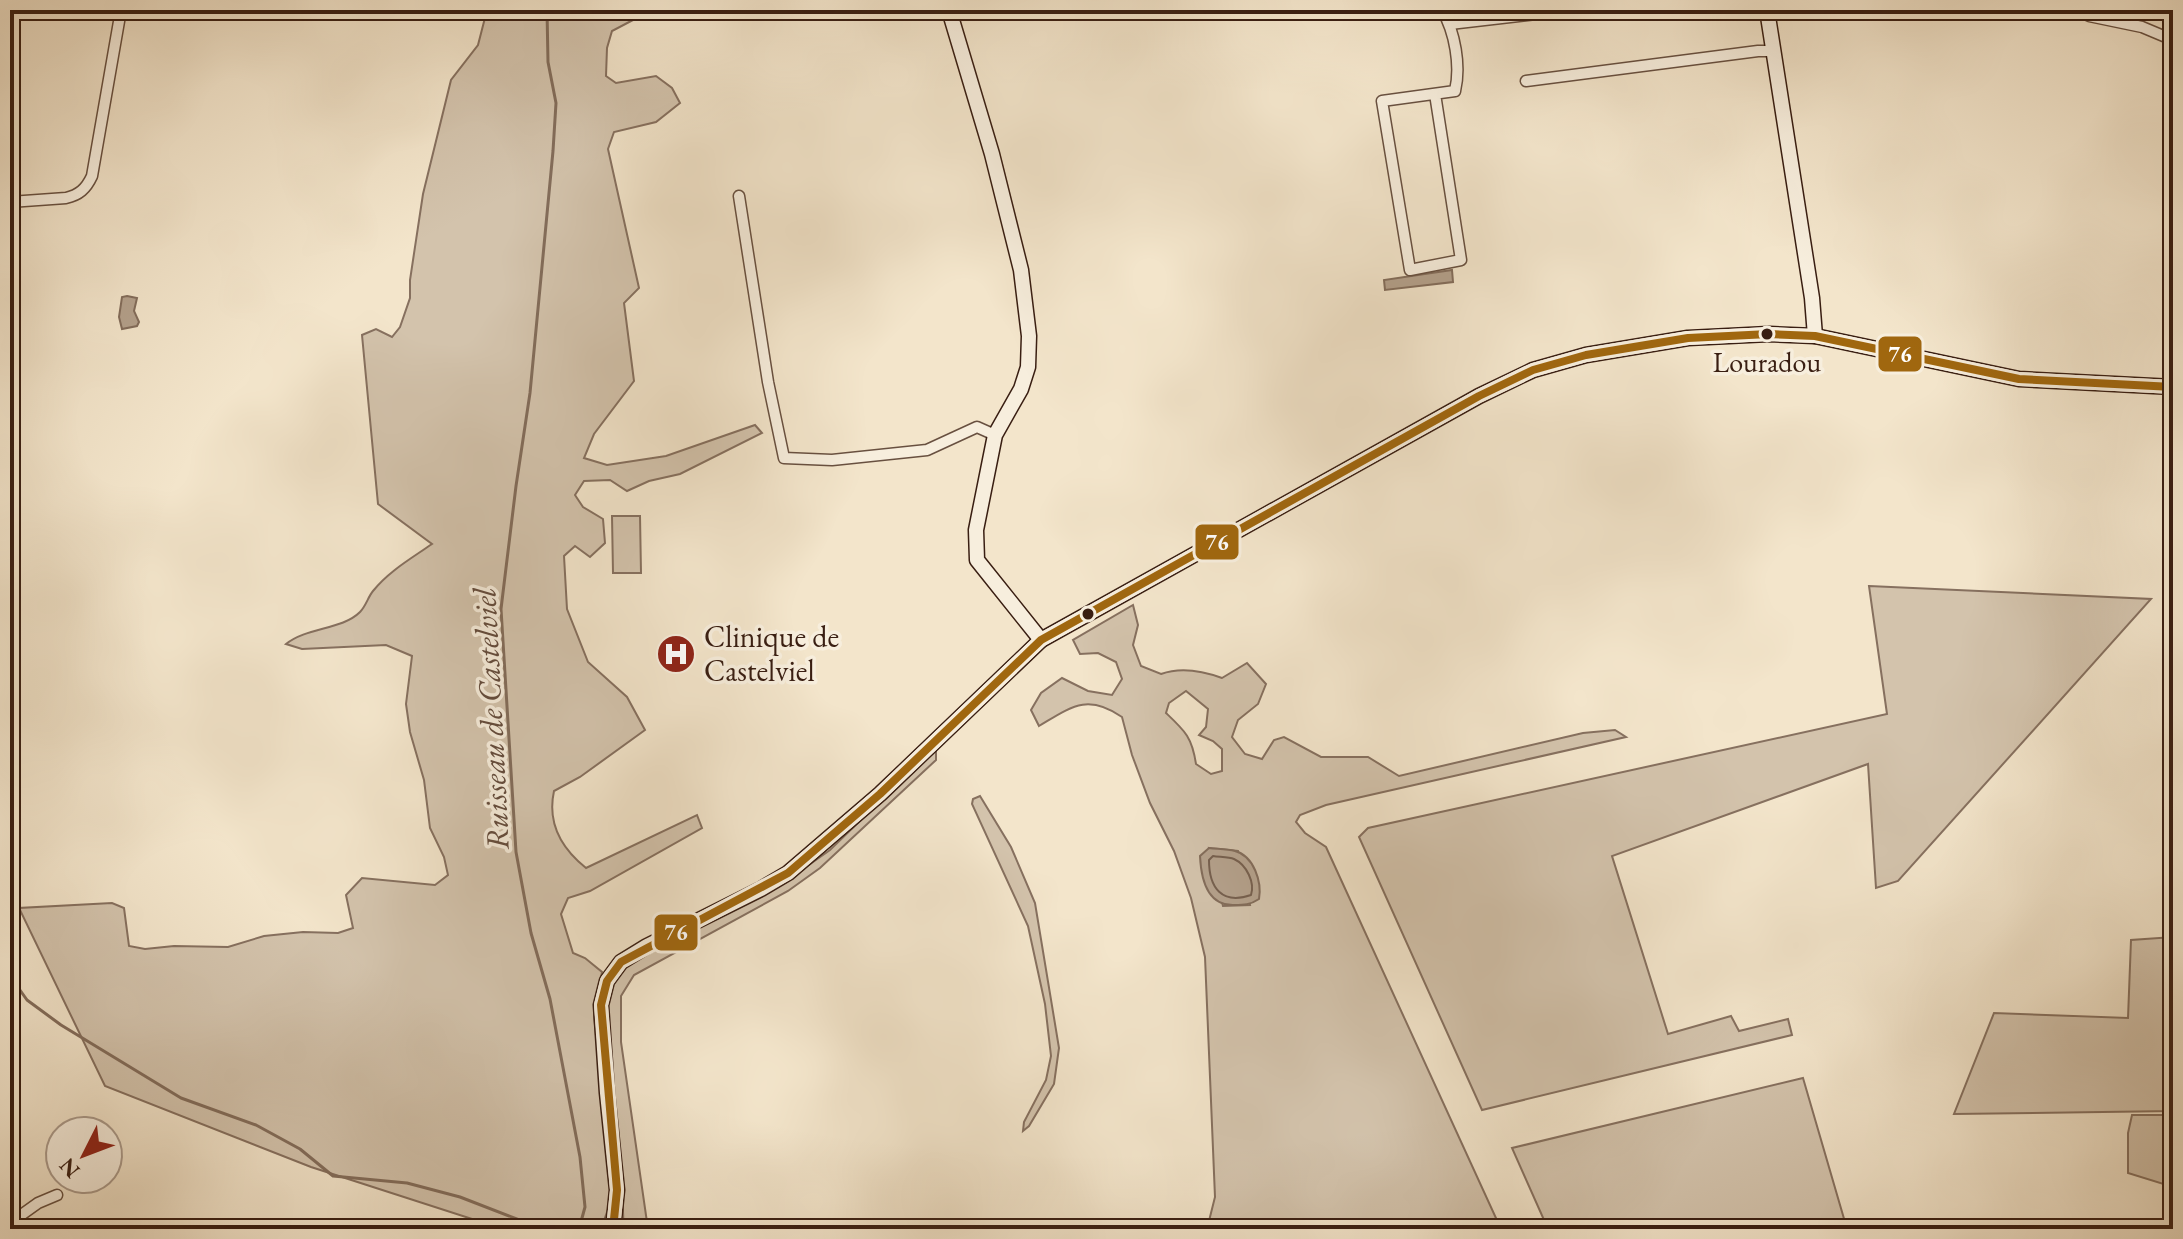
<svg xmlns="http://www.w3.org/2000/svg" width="2183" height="1239" viewBox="0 0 2183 1239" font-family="'EB Garamond',serif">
<rect width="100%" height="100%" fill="#f3e5cb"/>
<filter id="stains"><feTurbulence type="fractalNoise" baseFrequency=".0025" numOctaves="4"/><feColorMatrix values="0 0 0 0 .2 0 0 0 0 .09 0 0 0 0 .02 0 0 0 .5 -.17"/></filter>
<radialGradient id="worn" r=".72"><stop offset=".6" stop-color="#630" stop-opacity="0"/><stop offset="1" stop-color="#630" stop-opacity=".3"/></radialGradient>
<g fill="#d3c3ac" stroke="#86705f" stroke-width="2" fill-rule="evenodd">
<path d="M 487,10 L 652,10 L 612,31 L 607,48 L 606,76 L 616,83 L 656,76 L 672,88 L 680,103 L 656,122 L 614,132 L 608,149 L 639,288 L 624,303 L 634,381 L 594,434 L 584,458 L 607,465 L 666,456 L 755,425 L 762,433 L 680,474 L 649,481 L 627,491 L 610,480 L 584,481 L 575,495 L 583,507 L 603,519 L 605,543 L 590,557 L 575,546 L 564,556 L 567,609 L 588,662 L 627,697 L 645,730 L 580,777 L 554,791 C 547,823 561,848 586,868 L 697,815 L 702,828 L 590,891 L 568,898 L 561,914 L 573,953 L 585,958 L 602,972 L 594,1015 L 612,1198 L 601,1229 L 503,1229 L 311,1167 L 105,1086 L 19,908 L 112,903 L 124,908 L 129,946 L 145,949 L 174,946 L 228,947 L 264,936 L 303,932 L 338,933 L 353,928 L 346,895 L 362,878 L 435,885 L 448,875 L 444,857 L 430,828 L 424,780 L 410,732 L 406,704 L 412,656 L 386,645 L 302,649 L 286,644 C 307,627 342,630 360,612 C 366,606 368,597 373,591 C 389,571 412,558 432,544 L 378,504 L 362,335 L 376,329 L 392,337 L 400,327 L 410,298 L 410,280 L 423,194 L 451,80 L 478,45 Z"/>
<polygon points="612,516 640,516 641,573 613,573"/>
<polygon points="1869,586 2151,599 1898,881 1876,888 1868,764 1612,856 1668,1034 1731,1016 1739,1031 1788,1019 1792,1035 1482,1110 1359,837 1368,828 1887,714"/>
<path d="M 1133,605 L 1138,625 L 1133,645 L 1141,666 L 1161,674 C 1180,667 1203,671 1222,678 L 1247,663 L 1266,684 L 1258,704 L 1238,720 L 1232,737 L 1245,754 L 1262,759 L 1274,740 L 1284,737 L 1321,757 L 1368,757 L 1399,776 L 1583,733 L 1615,730 L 1626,737 L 1326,805 L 1300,815 L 1296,822 L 1305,833 L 1326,847 L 1501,1229 L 1207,1229 L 1215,1197 L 1205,957 L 1191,898 L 1174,851 L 1150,803 L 1132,755 L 1122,717 C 1087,693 1071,707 1039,726 L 1031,710 L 1041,693 L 1062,678 L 1088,691 L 1112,695 L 1122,679 L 1116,662 L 1098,653 L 1080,654 L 1073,640 ZM 1186,691 L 1208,709 L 1206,727 L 1199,735 L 1213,741 L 1222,749 L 1222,771 L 1211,774 L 1196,764 C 1192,737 1185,731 1166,713 L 1169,703 ZM 1209,848 L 1238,851 L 1250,905 L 1223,906 Z"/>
<path d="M 936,747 L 936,760 L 820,868 L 788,891 L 634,975 L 621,996 L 621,1042 L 648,1229 L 623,1229 C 627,1174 584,1011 618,973 C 623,967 632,963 638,958 L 789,879 L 830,850 Z"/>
<polygon points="980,796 1011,847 1035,903 1059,1048 1054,1084 1029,1126 1023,1131 1024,1122 1046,1080 1051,1056 1045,1004 1028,926 972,804 973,799"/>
<polygon points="2173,937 2173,1111 1954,1114 1994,1013 2128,1018 2131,940"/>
<polygon points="1803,1078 1847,1229 1548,1229 1512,1148"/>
<polygon points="2132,1115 2173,1115 2173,1187 2128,1173 2128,1133"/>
</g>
<g fill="#b4a18c" stroke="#836d5b" stroke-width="2">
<polygon points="1452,270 1453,282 1385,290 1384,280"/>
<polygon points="127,296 137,298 134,311 139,322 137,326 122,329 119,317 122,297"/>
<path d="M 1209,848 C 1217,849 1227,849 1235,851 C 1254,856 1262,882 1259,899 C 1250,905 1244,905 1234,905 C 1207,906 1201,878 1200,856 Z"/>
</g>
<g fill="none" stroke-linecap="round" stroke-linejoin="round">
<path stroke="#76604f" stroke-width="2" d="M 1213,856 C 1219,857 1229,857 1234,859 C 1247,865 1255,883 1251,895 C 1222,905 1209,888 1209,860 Z"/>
<g stroke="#836d5b" stroke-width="3">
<polyline points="547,10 548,62 556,103 553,151 530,393 516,486 501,609 516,852 531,933 550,999 580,1157 585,1207 579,1229"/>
<polyline points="10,976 27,1000 61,1025 181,1098 256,1125 300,1149 333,1176 407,1183 460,1197 543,1229"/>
</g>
<g stroke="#685040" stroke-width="13">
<g id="street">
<polyline points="2089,16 2142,27 2173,40"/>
<polyline points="1450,24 1536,14 1544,10"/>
<polyline points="1526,81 1758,51 1773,51"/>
<path d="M 1435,94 L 1461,260 L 1410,270 L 1382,101 L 1455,91 C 1461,66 1455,32 1442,10"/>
<polyline points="739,196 768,382 784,458 832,460 927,450 977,427 995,435"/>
<path d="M 10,202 L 66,198 C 79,195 86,189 92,176 L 121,10"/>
<polyline points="10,1223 38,1203 57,1195"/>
</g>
</g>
<g stroke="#391e12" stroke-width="17">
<g id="secondary">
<polyline points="949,10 992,154 1021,270 1029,336 1028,367 1021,389 995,435 976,530 977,560 1041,640"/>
<polyline points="1767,10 1812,298 1815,336"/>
<polyline points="613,1229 617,1190 607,1093 601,1005 607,981 621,962 647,946 761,889 788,873 880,794 1041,640 1479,396 1533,370 1586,355 1688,338 1769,334 1815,336 2019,379 2173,387"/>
</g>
</g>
<use href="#street" stroke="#f7eedd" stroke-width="10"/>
<use href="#secondary" stroke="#f7eedd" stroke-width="14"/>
<g stroke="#f7eedd" stroke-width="14">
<polyline id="bus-1" points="613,1229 617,1190 601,1005 607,981 621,962 788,873 880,794 1041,640 1479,396 1533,370 1586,355 1688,338 1769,334 1815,336 2019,379 2173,387"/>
</g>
<use href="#bus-1" stroke="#a0670f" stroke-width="8"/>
</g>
<defs>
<g id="hospital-disc" transform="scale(2)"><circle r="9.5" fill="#8f2418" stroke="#f7eedd"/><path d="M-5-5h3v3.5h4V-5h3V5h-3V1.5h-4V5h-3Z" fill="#fff"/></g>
</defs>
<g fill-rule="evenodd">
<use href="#hospital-disc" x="676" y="654"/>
</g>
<g fill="#391e12" stroke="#f7eedd" stroke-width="3">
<circle cx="1767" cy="334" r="7"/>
<circle cx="1088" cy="614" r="7"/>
</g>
<g text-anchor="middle" stroke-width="7" stroke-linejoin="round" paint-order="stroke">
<g font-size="28" fill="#391e12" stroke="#f7eedd">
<text x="1767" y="372">Louradou</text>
</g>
<g font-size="30" fill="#391e12" stroke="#f7eedd" text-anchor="start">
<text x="704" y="647">Clinique de<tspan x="704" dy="34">Castelviel</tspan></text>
</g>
<g font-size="32" font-style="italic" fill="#644c3d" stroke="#f7eedd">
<text transform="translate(491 719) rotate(-93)" y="11">Ruisseau de Castelviel</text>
</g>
</g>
<g stroke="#f7eedd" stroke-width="3">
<rect x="1877" y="335" width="46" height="38" rx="8" fill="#a0670f"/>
<rect x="1194" y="523" width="46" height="38" rx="8" fill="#a0670f"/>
<rect x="653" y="913" width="46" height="39" rx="8" fill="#a0670f"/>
</g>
<g font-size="22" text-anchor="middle" font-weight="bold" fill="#fff">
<text x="1900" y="362">76</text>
<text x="1217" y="550">76</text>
<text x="676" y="940">76</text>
</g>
<rect width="2183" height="1239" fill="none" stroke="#f3e5cb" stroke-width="40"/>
<rect x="12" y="12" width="2159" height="1215" fill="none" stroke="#391e12" stroke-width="4"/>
<rect x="20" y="20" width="2143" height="1199" fill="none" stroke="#391e12" stroke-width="2"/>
<g transform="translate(84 1155) rotate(228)"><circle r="38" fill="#f7eedd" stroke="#ab9b8c" stroke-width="2"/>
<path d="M0-6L14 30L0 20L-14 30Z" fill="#8f2418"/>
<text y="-12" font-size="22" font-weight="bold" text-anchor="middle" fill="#391e12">N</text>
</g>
<rect width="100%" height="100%" filter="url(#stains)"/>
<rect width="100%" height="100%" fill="url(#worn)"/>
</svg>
